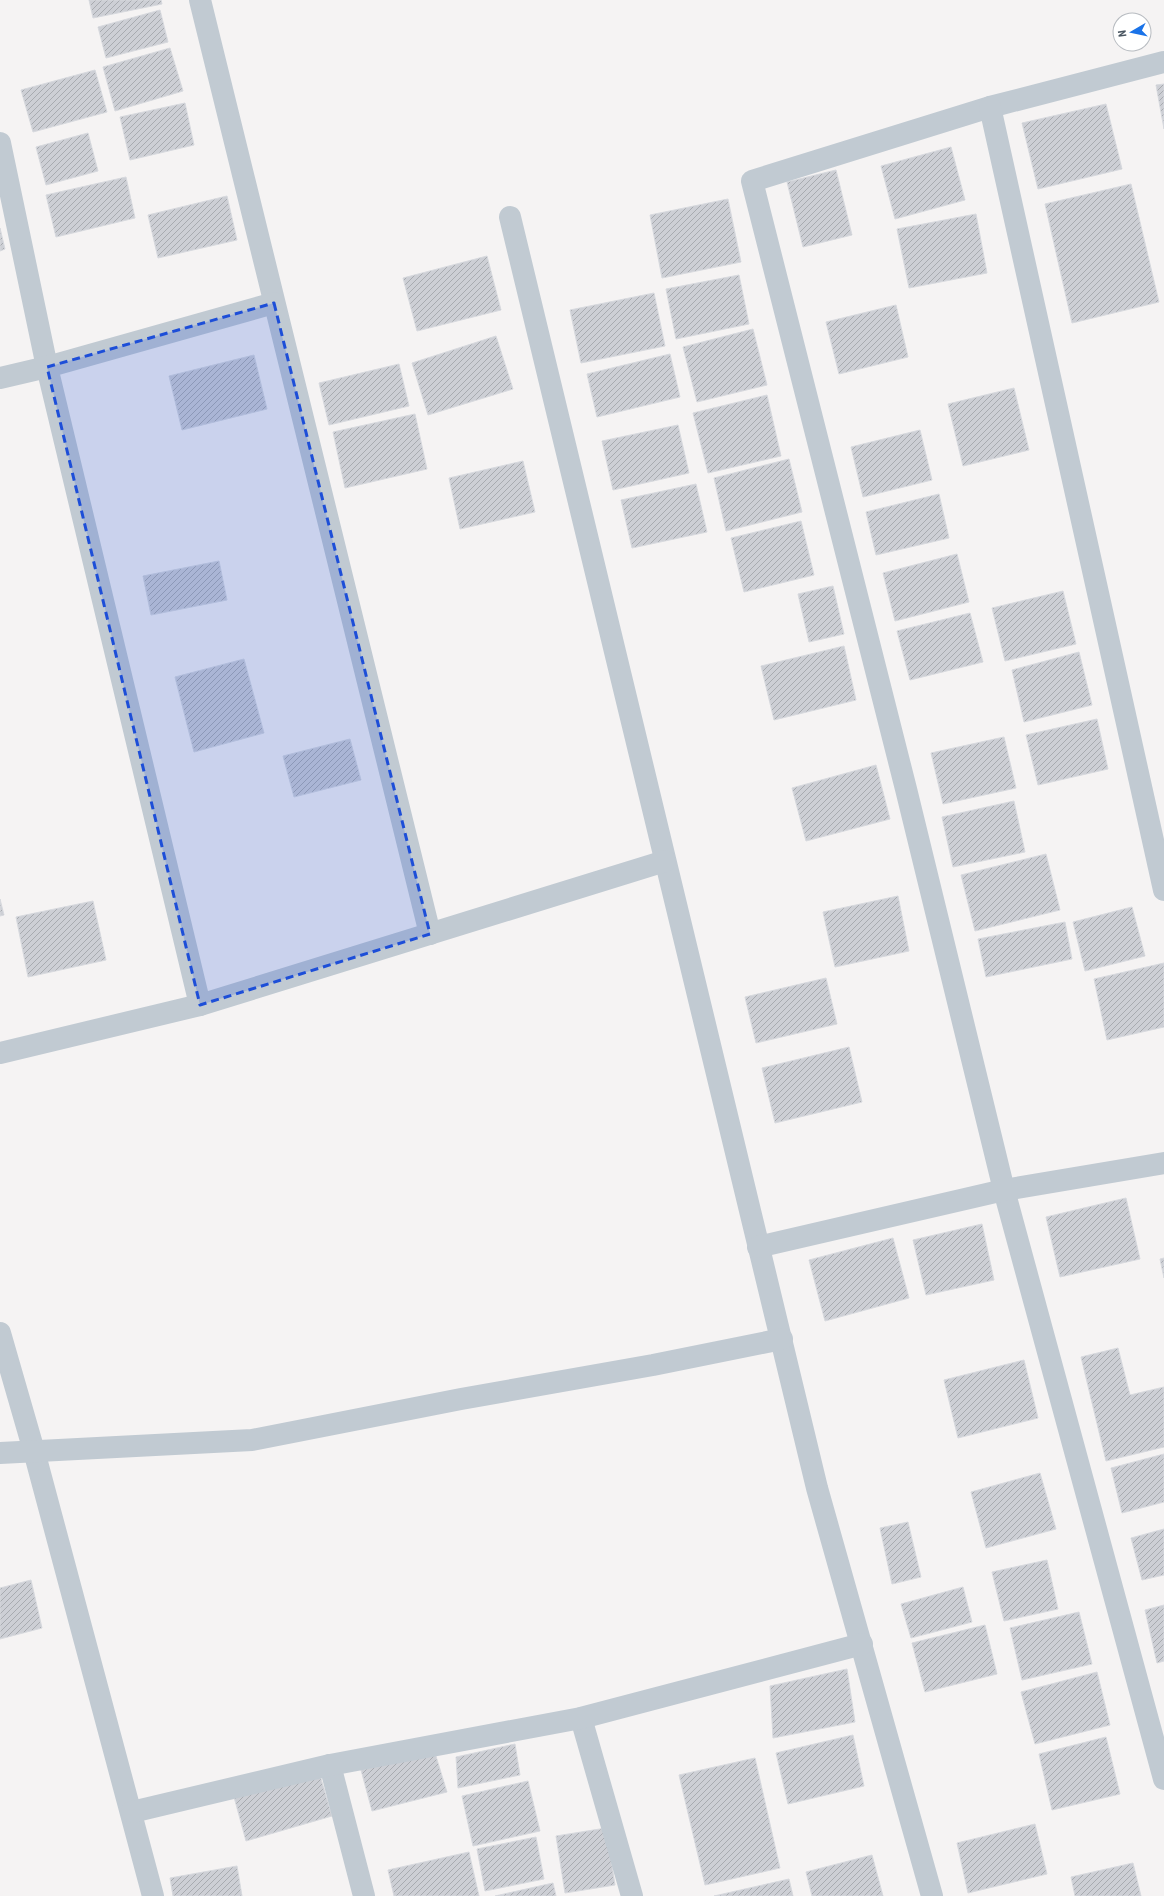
<svg xmlns="http://www.w3.org/2000/svg" width="1164" height="1896" viewBox="0 0 1164 1896" font-family="'Roboto Condensed',sans-serif">
<defs>
<pattern id="building-hatch" width="6" height="6" patternUnits="userSpaceOnUse"><rect width="6" height="6" fill="#cdcfd5"/><path d="M-1 1l2-2M0 6l6-6M5 7l2-2" fill="none" stroke="#a8abb0"/></pattern>
</defs>
<rect width="100%" height="100%" fill="#f5f3f3"/>
<g fill="url(#building-hatch)" stroke="#d7d9de">
<polygon points="89,0 161,0 162,4 93,18"/>
<polygon points="160,10 168,42 106,58 98,27"/>
<polygon points="170,48 183,91 115,111 103,67"/>
<polygon points="95,70 107,112 33,132 21,90"/>
<polygon points="1164,84 1164,129 1156,85"/>
<polygon points="185,103 194,145 130,160 120,117"/>
<polygon points="1106,104 1122,169 1038,189 1022,123"/>
<polygon points="88,133 98,171 46,185 36,147"/>
<polygon points="951,147 965,200 895,219 881,166"/>
<polygon points="836,170 852,235 803,247 787,182"/>
<polygon points="126,177 135,218 56,237 46,195"/>
<polygon points="1131,184 1159,302 1072,323 1045,204"/>
<polygon points="227,196 237,240 158,258 148,215"/>
<polygon points="728,199 741,262 662,278 650,215"/>
<polygon points="976,214 987,273 909,288 897,229"/>
<polygon points="0,228 5,249 0,251"/>
<polygon points="487,256 501,310 417,331 403,278"/>
<polygon points="739,275 749,324 676,339 666,289"/>
<polygon points="654,293 665,346 581,363 570,310"/>
<polygon points="896,305 908,357 839,374 826,322"/>
<polygon points="753,329 767,385 697,402 683,347"/>
<polygon points="496,336 513,389 428,415 412,363"/>
<polygon points="670,354 680,397 597,417 587,374"/>
<polygon points="254,355 267,409 182,430 169,376"/>
<polygon points="399,364 409,406 329,425 319,383"/>
<polygon points="1014,388 1029,450 963,466 948,404"/>
<polygon points="767,395 781,456 708,473 693,413"/>
<polygon points="415,414 427,469 345,488 333,432"/>
<polygon points="678,425 689,473 613,490 602,441"/>
<polygon points="920,430 932,480 863,497 851,447"/>
<polygon points="789,459 802,512 726,531 714,478"/>
<polygon points="523,461 535,512 460,529 449,478"/>
<polygon points="696,484 707,532 632,548 621,500"/>
<polygon points="939,494 949,538 876,555 866,512"/>
<polygon points="801,521 814,575 744,592 731,538"/>
<polygon points="957,554 969,602 895,621 883,573"/>
<polygon points="219,561 227,600 151,615 143,576"/>
<polygon points="833,586 844,634 809,642 798,594"/>
<polygon points="1063,591 1076,644 1005,661 992,608"/>
<polygon points="970,613 983,662 910,680 897,631"/>
<polygon points="844,646 856,700 774,720 761,666"/>
<polygon points="1079,652 1092,705 1024,722 1012,670"/>
<polygon points="244,659 264,733 194,752 175,677"/>
<polygon points="1097,719 1108,769 1038,785 1026,735"/>
<polygon points="1004,737 1016,788 943,804 931,753"/>
<polygon points="350,739 361,780 294,797 283,756"/>
<polygon points="876,765 890,819 806,841 792,788"/>
<polygon points="1014,801 1025,852 953,867 942,817"/>
<polygon points="1046,854 1060,910 975,931 961,875"/>
<polygon points="898,896 909,951 835,967 823,912"/>
<polygon points="0,899 4,915 0,916"/>
<polygon points="93,901 106,960 28,977 16,917"/>
<polygon points="1132,907 1145,956 1085,971 1073,922"/>
<polygon points="1065,922 1072,959 986,977 978,939"/>
<polygon points="1164,963 1164,1027 1107,1040 1094,979"/>
<polygon points="826,978 837,1024 756,1043 745,997"/>
<polygon points="849,1047 862,1102 775,1123 762,1068"/>
<polygon points="1126,1198 1140,1259 1060,1277 1046,1217"/>
<polygon points="982,1224 994,1280 926,1295 913,1240"/>
<polygon points="893,1238 909,1298 825,1321 809,1260"/>
<polygon points="1164,1258 1164,1278 1160,1259"/>
<polygon points="1118,1348 1130,1395 1164,1387 1164,1447 1106,1461 1081,1357"/>
<polygon points="1024,1360 1038,1418 958,1438 944,1380"/>
<polygon points="1164,1454 1164,1502 1122,1513 1111,1468"/>
<polygon points="1040,1473 1056,1529 986,1548 971,1492"/>
<polygon points="908,1522 921,1577 892,1584 880,1528"/>
<polygon points="1164,1529 1164,1575 1142,1580 1131,1538"/>
<polygon points="1047,1560 1058,1609 1004,1621 992,1572"/>
<polygon points="31,1580 42,1628 0,1639 0,1588"/>
<polygon points="963,1587 972,1622 911,1638 901,1604"/>
<polygon points="1164,1605 1164,1661 1157,1663 1145,1610"/>
<polygon points="1079,1612 1092,1664 1022,1680 1010,1628"/>
<polygon points="985,1625 997,1674 925,1692 912,1643"/>
<polygon points="847,1669 855,1722 773,1738 770,1686"/>
<polygon points="1097,1672 1110,1725 1035,1744 1021,1692"/>
<polygon points="853,1735 864,1786 788,1804 776,1753"/>
<polygon points="1106,1737 1120,1794 1052,1810 1039,1754"/>
<polygon points="515,1744 520,1775 458,1788 456,1757"/>
<polygon points="435,1753 447,1792 372,1811 361,1770"/>
<polygon points="755,1758 780,1868 705,1885 679,1775"/>
<polygon points="319,1772 332,1816 246,1841 234,1797"/>
<polygon points="528,1781 540,1831 473,1846 462,1796"/>
<polygon points="1035,1824 1047,1874 968,1893 957,1843"/>
<polygon points="606,1828 615,1885 565,1893 556,1836"/>
<polygon points="536,1837 544,1879 485,1891 477,1849"/>
<polygon points="469,1852 479,1896 394,1896 388,1870"/>
<polygon points="872,1855 883,1896 812,1896 806,1872"/>
<polygon points="1133,1863 1141,1896 1075,1896 1071,1877"/>
<polygon points="237,1866 242,1896 173,1896 170,1878"/>
<polygon points="789,1879 793,1896 714,1896"/>
<polygon points="553,1883 556,1896 495,1896"/>
</g>
<g fill="none" stroke-linecap="round" stroke-linejoin="round">
<g stroke="#c1cad2" stroke-width="22">
<polyline points="200,0 430,934"/>
<polyline points="1164,62 990,107 752,181 906,789 1004,1190 1164,1779"/>
<polyline points="990,107 1164,890"/>
<polyline points="0,143 47,367 200,1005"/>
<polyline points="510,217 817,1488 932,1896"/>
<polyline points="0,378 47,367 274,303"/>
<polyline points="0,1053 200,1005 665,861"/>
<polyline points="758,1247 1004,1190 1164,1163"/>
<polyline points="0,1333 34,1451 153,1896"/>
<polyline points="0,1453 252,1440 461,1399 653,1365 782,1339"/>
<polyline points="581,1718 632,1896"/>
<polyline points="330,1765 364,1896"/>
<polyline points="132,1812 330,1765 581,1718 862,1644"/>
</g>
</g>
<path fill="#1d4ed8" fill-opacity="0.2" stroke="#1d4ed8" stroke-width="3" stroke-dasharray="8 5" stroke-linejoin="round" d="M 274,303 L 430,934 L 200,1005 L 47,367 Z"/>
<g transform="translate(1132 32) rotate(261)"><circle r="19" fill="#ffffff" stroke="#b7bbc0"/>
<path d="M0-3L7 15L0 10L-7 15Z" fill="#1a73e8"/>
<text y="-6" font-size="11" font-weight="bold" text-anchor="middle" fill="#4a5661">N</text>
</g>
</svg>
